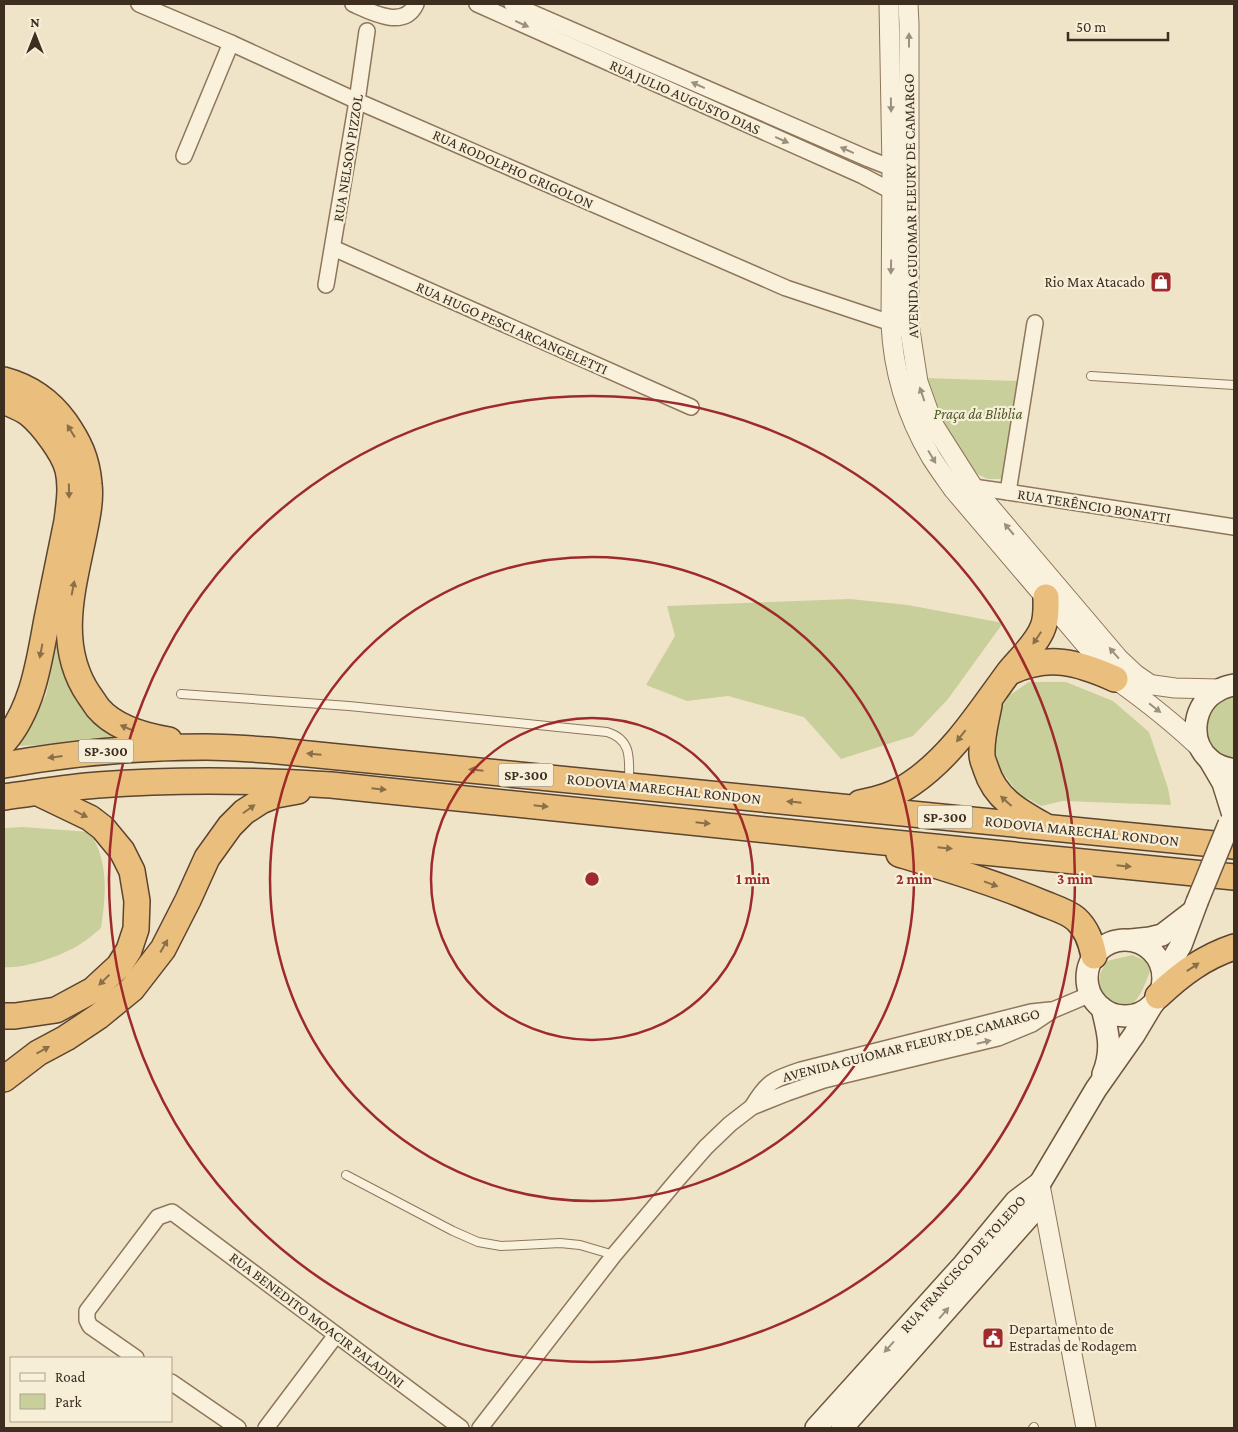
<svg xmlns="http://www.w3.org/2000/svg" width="1238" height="1432" viewBox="0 0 1238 1432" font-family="'Crimson Pro',serif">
<rect width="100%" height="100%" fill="#f0e4c8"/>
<g fill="#c9cf9b">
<polygon points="924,378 1018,381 1003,479 988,479 979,475 968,465 930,396"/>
<polygon points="850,599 908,605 1003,623 948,699 913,736 841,759 804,717 728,696 687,701 646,685 675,636 667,606"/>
<polygon points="61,625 62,659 74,696 98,722 135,740 19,746 46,695"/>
<polygon points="1029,682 1066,682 1113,701 1149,732 1168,788 1171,805 1063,801 1041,806 1018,793 1000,769 992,748 996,722 1004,699"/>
<polygon points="1234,693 1234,761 1224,758 1211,748 1205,732 1210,709 1229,694"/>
<path d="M 23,827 L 90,832 C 109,864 106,893 101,928 C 94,934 87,940 79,945 C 61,956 24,969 4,967 L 4,828 Z"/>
<path d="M 1132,955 L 1146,961 L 1151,969 C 1146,981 1141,998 1130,1006 C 1110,1018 1097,991 1100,975 C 1101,970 1105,965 1107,961 Z"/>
</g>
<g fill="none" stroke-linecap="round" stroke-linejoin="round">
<g stroke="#8d765c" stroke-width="10">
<g id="service">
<polyline points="1091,376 1234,385"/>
<path d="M 181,694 L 349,706 L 607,732 C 633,740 629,760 629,783"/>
<polyline points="346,1175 453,1231 478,1242 501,1246 560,1243 580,1245 614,1255"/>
<polyline points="1033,1428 1034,1427 1034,1428"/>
</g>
</g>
<g stroke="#8d765c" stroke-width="18">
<g id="minor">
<polyline points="139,4 231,43 357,101 786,288 891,323"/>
<path d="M 353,4 C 371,12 404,30 416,4"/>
<polyline points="477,4 863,176 899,195"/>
<polyline points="512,4 869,159 892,168 901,170"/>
<polyline points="184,156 231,43"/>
<polyline points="333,248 691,407"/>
<polyline points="326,285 357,101 367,31"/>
<polyline points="967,488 973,487 1008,492 1234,527"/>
<polyline points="1008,492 1035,323"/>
<path d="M 752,1107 C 767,1082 773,1079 801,1070 L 1031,1012 L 1050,1010"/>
<polyline points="136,1358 90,1326 87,1320 87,1311 158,1217 172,1212 461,1428"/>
<polyline points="171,1382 238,1428"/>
<polyline points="266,1428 336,1335"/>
<polyline points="480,1428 614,1255 678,1179 706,1147 730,1124 752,1107 787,1093 824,1080 998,1038 1032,1024 1053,1010 1091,994"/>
</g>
</g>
<g stroke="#8d765c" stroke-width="21">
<g id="tertiary">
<path d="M 889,4 L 892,168 L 891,323 C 893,371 907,416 931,457 C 938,468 946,479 953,489 L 1097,658 L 1109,677"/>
<polyline points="908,4 909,24 909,324 918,382 933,424 973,487 1119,659 1135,674 1151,685"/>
<path d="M 1115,679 C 1146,701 1174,723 1201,749"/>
<polyline points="1139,683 1175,688 1220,689"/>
<polyline points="1040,1185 1086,1428"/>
</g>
</g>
<g stroke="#6f573f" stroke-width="24">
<g id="secondary">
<path d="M 1234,685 C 1229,686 1224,687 1219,690 C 1193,703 1188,740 1209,759 C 1216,766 1225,768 1234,770"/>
<polyline points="1209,759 1223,783 1233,815"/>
<polyline points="1131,940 1150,938 1162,935 1192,912"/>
<circle cx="1125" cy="978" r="38"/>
<polyline points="1163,976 1181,945 1197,902"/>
<path d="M 1102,1008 C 1108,1032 1113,1050 1103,1074"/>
<polyline points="816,1428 964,1264 1016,1201 1040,1183"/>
<polyline points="842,1428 1033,1212 1040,1183 1096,1089 1134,1035 1152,1005"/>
</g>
</g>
<g stroke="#5b4430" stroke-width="28">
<g id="trunk">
<path d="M 4,380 C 30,387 49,400 65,422 C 79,442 87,459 89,484 C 91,500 87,518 84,533 C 73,588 55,645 89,695 C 92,699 95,704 98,708 C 114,727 145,736 169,740"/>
<path d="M 4,401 C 12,405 21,408 28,413 C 42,424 64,453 68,470 C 72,487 69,504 67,521 C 60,554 54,586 47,619 C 39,662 33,708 4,742"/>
<path d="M 1010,672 C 1049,654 1077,662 1115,679"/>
<path d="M 989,705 C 986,721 981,738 982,755 C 982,760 985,765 986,769 C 995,798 1018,811 1043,825"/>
<path d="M 4,765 C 71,753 139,747 206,747 C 227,747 248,749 268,750 L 1234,846"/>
<path d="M 4,797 C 35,793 67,787 98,785 C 176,779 253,780 331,785 L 844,838 L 1234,877"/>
<path d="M 860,803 C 879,799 895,795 912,783 C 953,755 980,711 1009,672 C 1020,658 1037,644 1043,627 C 1047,617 1046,607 1046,597"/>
<path d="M 899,854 C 948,869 998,884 1045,904 C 1055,908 1068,912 1076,919 C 1087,929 1091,942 1094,956"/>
<path d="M 1158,996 C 1181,974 1204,957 1234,947"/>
<polyline points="4,1016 15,1016 56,1010 93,990 119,966 129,950 136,929 137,901 132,871 122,851 103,828 90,818 38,793"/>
<polyline points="4,1079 38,1053 66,1038 99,1016 132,989 163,949 188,900 207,858 230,826 244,812 261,801 276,795 298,791"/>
</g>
</g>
<use href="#service" stroke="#faf1dc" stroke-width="8"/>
<use href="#minor" stroke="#faf1dc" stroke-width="15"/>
<use href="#tertiary" stroke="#faf1dc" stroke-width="19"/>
<use href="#secondary" stroke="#faf1dc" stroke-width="21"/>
<use href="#trunk" stroke="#eabe7c" stroke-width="25"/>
<g stroke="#6f573f" stroke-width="24" stroke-linecap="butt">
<polyline id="secondary-bridge" points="1197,902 1229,824"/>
</g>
<use href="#secondary-bridge" stroke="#faf1dc" stroke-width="21"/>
</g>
<defs><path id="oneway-solid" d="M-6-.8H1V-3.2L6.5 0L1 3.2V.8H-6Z" transform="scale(1.25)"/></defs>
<g fill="#9c907e">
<use href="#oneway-solid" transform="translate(522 24) rotate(24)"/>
<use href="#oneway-solid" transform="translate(909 40) rotate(-90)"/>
<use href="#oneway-solid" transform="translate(698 85) rotate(-156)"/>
<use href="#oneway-solid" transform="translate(891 105) rotate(89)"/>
<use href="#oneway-solid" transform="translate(782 140) rotate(24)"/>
<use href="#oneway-solid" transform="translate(847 150) rotate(-156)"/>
<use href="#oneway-solid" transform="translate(891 267) rotate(91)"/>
<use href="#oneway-solid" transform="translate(922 394) rotate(-109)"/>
<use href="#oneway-solid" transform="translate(932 457) rotate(59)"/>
<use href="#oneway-solid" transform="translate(1009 529) rotate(-130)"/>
<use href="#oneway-solid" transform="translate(1114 653) rotate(-131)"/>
<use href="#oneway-solid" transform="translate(1155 708) rotate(38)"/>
<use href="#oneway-solid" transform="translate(984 1042) rotate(-13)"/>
<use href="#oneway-solid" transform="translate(944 1313) rotate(-49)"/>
<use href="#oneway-solid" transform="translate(889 1347) rotate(132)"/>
</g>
<g fill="#8b6f49">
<use href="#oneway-solid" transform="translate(71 431) rotate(-122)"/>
<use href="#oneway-solid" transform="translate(69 491) rotate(89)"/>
<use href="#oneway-solid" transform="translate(73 588) rotate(-79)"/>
<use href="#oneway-solid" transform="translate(1037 638) rotate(124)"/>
<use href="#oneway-solid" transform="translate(41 651) rotate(101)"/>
<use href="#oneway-solid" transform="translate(127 728) rotate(-157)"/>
<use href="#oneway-solid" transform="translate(961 736) rotate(128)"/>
<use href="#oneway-solid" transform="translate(314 754) rotate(-175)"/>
<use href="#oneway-solid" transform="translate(55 757) rotate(173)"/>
<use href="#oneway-solid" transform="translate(476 770) rotate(-174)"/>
<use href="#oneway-solid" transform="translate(379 789) rotate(6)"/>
<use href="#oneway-solid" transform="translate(1006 801) rotate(-138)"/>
<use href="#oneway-solid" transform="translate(794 802) rotate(-174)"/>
<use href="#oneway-solid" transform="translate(541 806) rotate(6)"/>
<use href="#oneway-solid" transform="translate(249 809) rotate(-35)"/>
<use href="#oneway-solid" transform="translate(81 814) rotate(26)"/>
<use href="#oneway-solid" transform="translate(703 823) rotate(6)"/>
<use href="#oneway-solid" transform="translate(945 848) rotate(6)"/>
<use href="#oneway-solid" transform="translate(1124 866) rotate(6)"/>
<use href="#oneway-solid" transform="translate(991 884) rotate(20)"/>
<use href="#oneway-solid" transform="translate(164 946) rotate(-60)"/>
<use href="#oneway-solid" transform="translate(1193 967) rotate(-34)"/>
<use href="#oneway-solid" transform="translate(104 980) rotate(136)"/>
<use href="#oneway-solid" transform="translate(43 1050) rotate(-29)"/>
</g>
<g fill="none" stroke="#9e2a2b" stroke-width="2.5">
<circle cx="592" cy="879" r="161"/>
<circle cx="592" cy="879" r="322"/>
<circle cx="592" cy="879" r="483"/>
</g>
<defs>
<g id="shop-square" transform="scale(1.125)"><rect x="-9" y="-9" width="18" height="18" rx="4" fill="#9e2a2b" stroke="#f7eed8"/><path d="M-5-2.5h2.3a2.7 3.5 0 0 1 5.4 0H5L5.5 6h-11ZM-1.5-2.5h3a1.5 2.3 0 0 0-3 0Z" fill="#fff"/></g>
<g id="civic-square" transform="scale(1.125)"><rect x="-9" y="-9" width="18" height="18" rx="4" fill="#9e2a2b" stroke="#f7eed8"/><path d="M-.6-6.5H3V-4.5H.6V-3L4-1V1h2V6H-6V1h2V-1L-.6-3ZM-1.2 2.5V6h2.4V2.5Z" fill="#fff"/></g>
</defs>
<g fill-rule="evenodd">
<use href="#shop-square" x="1161" y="282"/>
<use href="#civic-square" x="993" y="1338"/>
</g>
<g text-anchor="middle" stroke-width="4.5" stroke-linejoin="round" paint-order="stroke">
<g fill="#f7eed8" stroke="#756857" stroke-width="1">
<rect x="78.5" y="739.5" width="55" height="23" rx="4"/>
<rect x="498.5" y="763.5" width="55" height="23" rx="4"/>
<rect x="917.5" y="805.5" width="55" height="23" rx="4"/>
</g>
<g font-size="14" font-weight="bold" fill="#3d2e20">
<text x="106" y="756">SP-300</text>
<text x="526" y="780">SP-300</text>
<text x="945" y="822">SP-300</text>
</g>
<g font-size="15" fill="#3d2e20" stroke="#f7eed8">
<text transform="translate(685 97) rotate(24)" y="5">RUA JULIO AUGUSTO DIAS</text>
<text transform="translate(348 158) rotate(-81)" y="5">RUA NELSON PIZZOL</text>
<text transform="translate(513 169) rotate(24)" y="5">RUA RODOLPHO GRIGOLON</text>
<text transform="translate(911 206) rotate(-91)" y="5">AVENIDA GUIOMAR FLEURY DE CAMARGO</text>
<text transform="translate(512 328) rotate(24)" y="5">RUA HUGO PESCI ARCANGELETTI</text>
<text transform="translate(1094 506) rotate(9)" y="5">RUA TERÊNCIO BONATTI</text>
<text transform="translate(664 789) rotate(6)" y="5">RODOVIA MARECHAL RONDON</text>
<text transform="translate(1082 831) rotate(6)" y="5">RODOVIA MARECHAL RONDON</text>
<text transform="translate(911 1045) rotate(-14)" y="5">AVENIDA GUIOMAR FLEURY DE CAMARGO</text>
<text transform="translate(963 1264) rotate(-48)" y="5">RUA FRANCISCO DE TOLEDO</text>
<text transform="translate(317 1320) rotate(37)" y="5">RUA BENEDITO MOACIR PALADINI</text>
</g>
<g font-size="15" fill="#3d2e20" stroke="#f7eed8" text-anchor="end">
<text x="1145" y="287">Rio Max Atacado</text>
<text x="1009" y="1334" text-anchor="start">Departamento de<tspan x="1009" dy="17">Estradas de Rodagem</tspan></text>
</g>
<g font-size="15" font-style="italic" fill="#4d5a26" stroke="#f7eed8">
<text x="978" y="419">Praça da Bliblia</text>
</g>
</g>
<circle cx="592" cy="879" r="8" fill="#9e2a2b" stroke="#f7eed8" stroke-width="2.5"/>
<g font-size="15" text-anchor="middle" font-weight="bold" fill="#9e2a2b" stroke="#f7eed8" stroke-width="4.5" stroke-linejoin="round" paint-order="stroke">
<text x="753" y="884">1 min</text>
<text x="914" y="884">2 min</text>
<text x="1075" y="884">3 min</text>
</g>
<rect width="1238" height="1432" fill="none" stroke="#3d2e20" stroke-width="10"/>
<rect x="10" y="1357" width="162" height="65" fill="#f7eed8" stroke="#ada18e"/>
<rect x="20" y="1373" width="25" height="8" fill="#faf1dc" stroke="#ada18e"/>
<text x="55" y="1382" font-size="15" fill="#3d2e20">Road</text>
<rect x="20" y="1394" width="25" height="15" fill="#c9cf9b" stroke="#ada18e"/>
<text x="55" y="1407" font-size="15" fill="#3d2e20">Park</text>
<g transform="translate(35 35)" stroke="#f7eed8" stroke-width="4" paint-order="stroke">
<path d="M0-4L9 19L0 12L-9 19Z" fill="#3d2e20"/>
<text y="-8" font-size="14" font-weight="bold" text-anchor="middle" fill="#3d2e20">N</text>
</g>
<path d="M1068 32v8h100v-8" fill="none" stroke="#3d2e20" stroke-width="2.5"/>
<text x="1076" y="32" font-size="15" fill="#3d2e20" stroke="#f7eed8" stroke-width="4" paint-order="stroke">50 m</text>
</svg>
